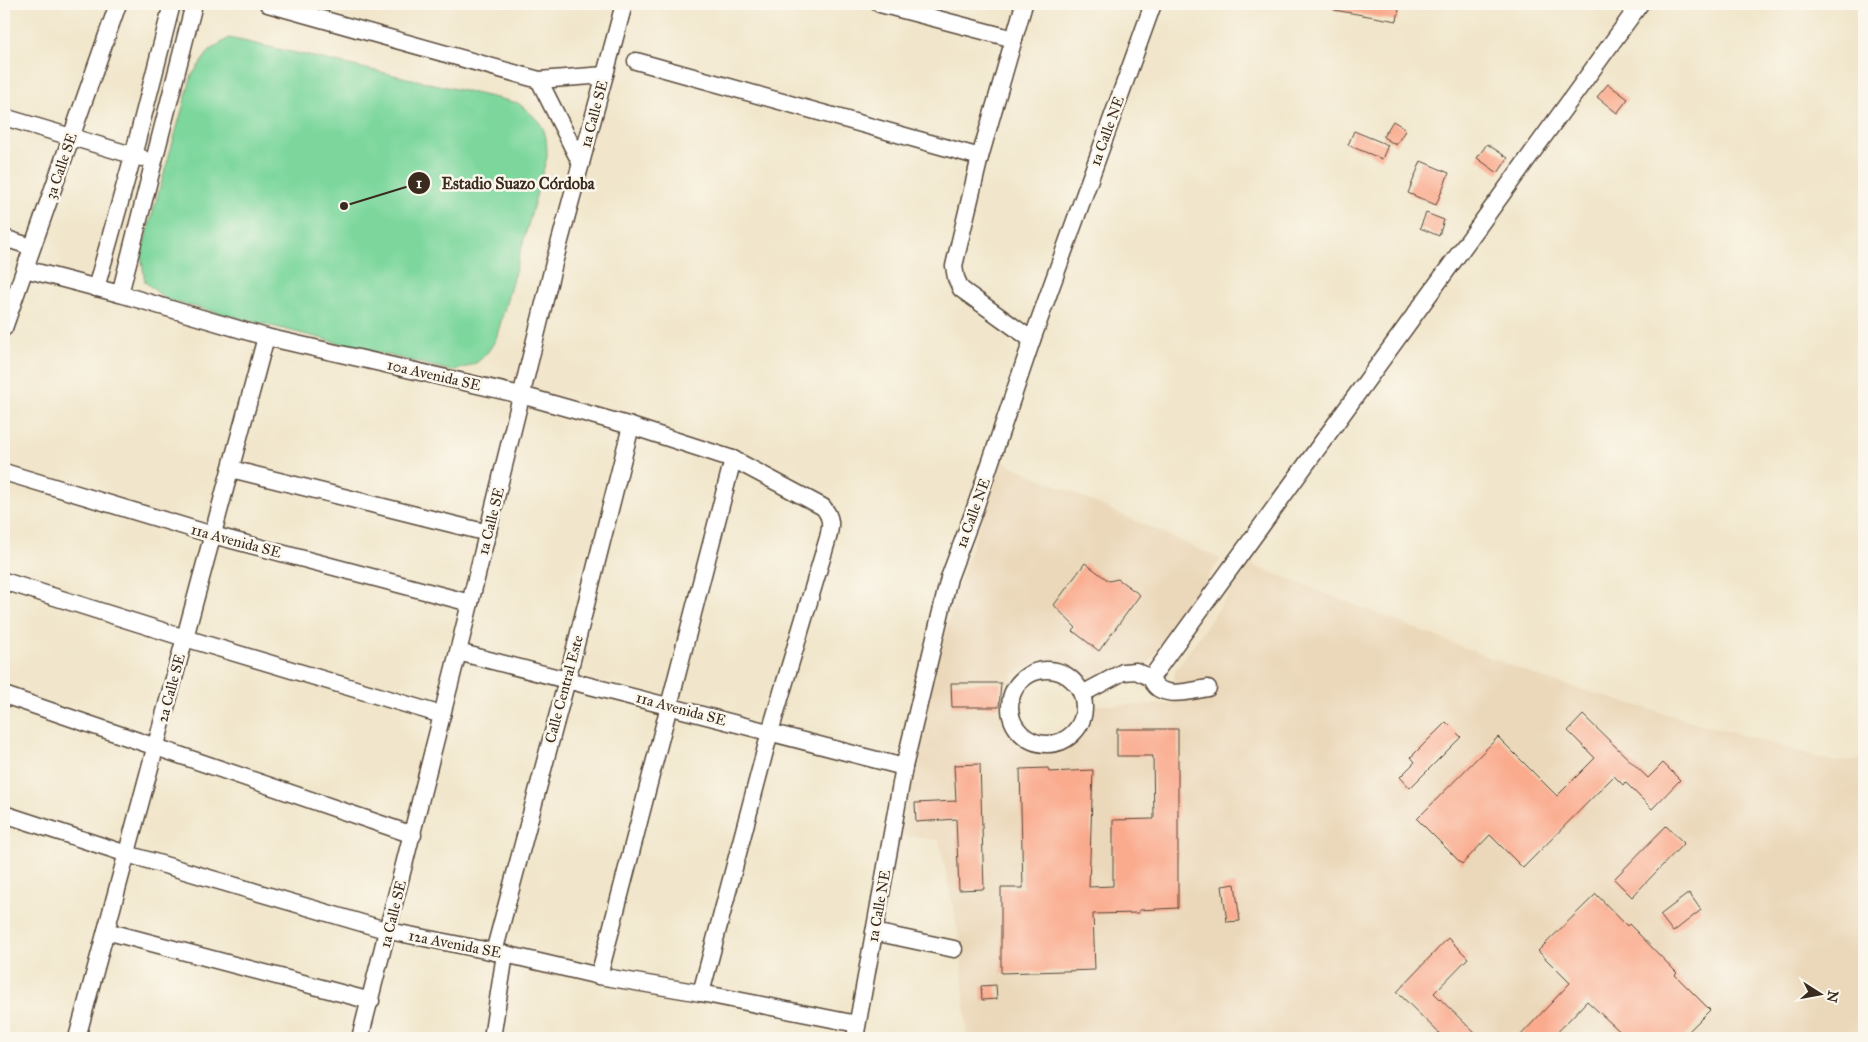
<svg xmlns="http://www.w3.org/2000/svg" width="1868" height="1042" viewBox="0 0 1868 1042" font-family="'IM FELL Great Primer',serif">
<rect width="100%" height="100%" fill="#fbf7ec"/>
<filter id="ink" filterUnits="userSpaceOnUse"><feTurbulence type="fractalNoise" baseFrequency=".02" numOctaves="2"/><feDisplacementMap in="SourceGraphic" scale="10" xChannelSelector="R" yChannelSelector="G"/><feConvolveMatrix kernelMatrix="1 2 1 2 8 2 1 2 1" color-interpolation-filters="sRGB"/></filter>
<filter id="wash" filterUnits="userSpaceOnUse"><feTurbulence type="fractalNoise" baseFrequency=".0096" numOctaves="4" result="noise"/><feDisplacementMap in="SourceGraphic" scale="20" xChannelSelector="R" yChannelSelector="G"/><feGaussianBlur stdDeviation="1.12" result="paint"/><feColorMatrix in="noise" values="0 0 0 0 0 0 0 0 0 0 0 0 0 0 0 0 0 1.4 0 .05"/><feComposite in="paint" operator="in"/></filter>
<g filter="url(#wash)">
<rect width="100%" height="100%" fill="#f1e6cb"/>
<polygon fill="#ebd8ba" points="1002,461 1221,559 1139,676 1088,682 1080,673 1066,664 1050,662 1031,665 1014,674 1008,686 1001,710 1010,731 1026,747 1043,750 1066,748 1081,738 1091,721 1094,705 1173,704 1175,671 1250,564 1548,680 1835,762 1864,759 1864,1038 967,1038 960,941 939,840 899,835 925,709 957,589"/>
<path fill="#7dd79d" stroke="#5c805e" d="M 229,38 L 518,103 C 542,123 547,125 547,157 L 496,339 C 483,361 477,365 452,371 L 167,300 L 145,282 L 141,254 L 192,75 L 210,50 Z"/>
<g id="blocks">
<g fill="#faab8e">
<polygon points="1335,4 1400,4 1397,21 1334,10"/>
<polygon points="1608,84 1628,99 1617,113 1597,97"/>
<polygon points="1393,121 1406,129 1396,145 1383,137"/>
<polygon points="1354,131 1388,145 1382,159 1348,145"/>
<polygon points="1487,144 1508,158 1498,173 1477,158"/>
<polygon points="1421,161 1449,173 1436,205 1408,193"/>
<polygon points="1426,213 1444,220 1439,236 1420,228"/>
<polygon points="1085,563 1109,581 1118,579 1140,595 1099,651 1073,631 1076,628 1054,605"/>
<polygon points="951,683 1001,683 999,707 952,707"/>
<polygon points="1583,715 1648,778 1663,763 1680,780 1652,809 1625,782 1623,785 1614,776 1523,868 1490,835 1462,864 1417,819 1498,737 1557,796 1595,758 1568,731"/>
<polygon points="1446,722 1461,737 1410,788 1400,777 1415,762 1411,757"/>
<polygon points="1117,729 1178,729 1178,908 1139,910 1139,913 1093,914 1095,970 1001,973 1001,888 1023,888 1020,769 1048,768 1049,772 1093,770 1089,887 1113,886 1113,820 1154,819 1153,756 1117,756"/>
<polygon points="980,764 984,889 959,890 956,819 916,822 915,803 956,801 954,765"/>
<polygon points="1666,826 1684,843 1632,897 1614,879"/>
<polygon points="1235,884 1240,921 1227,922 1222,886"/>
<polygon points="1689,893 1701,910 1673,932 1660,915"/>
<polygon points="1596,894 1627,926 1629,924 1677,973 1675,975 1710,1010 1682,1038 1627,1038 1587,1001 1552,1038 1518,1038 1570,983 1538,951"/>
<polygon points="1448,938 1468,958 1434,993 1480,1038 1444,1038 1397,992"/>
<polygon points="996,985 997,999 982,1000 981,986"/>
</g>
</g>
</g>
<g filter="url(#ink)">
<use href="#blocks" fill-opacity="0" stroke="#564638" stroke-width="1"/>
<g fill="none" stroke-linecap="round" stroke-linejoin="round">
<g stroke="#564638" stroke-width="19">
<g id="minor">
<polyline points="268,4 539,80 605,75"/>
<polyline points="880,4 1014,39"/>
<polyline points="1024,4 980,157 954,266 956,278 961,289 1032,340"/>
<polyline points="636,61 980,157"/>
<polyline points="539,80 581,164"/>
<polyline points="4,117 142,158"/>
<polyline points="4,238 32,247"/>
<path d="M 25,269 L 120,294 L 266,337 L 521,395 L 631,426 L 733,459 L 823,507 C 832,518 831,525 828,538 L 770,732 L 701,993"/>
<polyline points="96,288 133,156 172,4"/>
<polyline points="120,294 194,4"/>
<polyline points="4,328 118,4"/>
<polyline points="231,469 488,533"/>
<polyline points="4,472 213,535 470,603"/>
<polyline points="4,581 185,638 442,715"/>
<polyline points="458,652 904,767"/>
<circle cx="1047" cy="707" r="37"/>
<polyline points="1151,678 1640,4"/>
<path d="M 1082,694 L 1123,672 L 1136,671 L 1151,678 C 1159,701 1189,691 1208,688"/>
<polyline points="4,695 413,835"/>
<polyline points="4,814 127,854 389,931 505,954 599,976 701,993 857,1024"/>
<polyline points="106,931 371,1001"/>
<polyline points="874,932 954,949"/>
<polyline points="494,952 567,680 631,426"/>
<polyline points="599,976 733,459"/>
<polyline points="77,1038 266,337"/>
<polyline points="360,1038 458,652 554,263 624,4"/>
<polyline points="492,1038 505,954"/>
<polyline points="855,1038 904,767 949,578 974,511 1032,340 1153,4"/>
</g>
</g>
<use href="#minor" stroke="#fff" stroke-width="16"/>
</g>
</g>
<g text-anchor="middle" stroke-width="5" stroke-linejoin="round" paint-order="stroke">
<g font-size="15" fill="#3b2a1e" stroke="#fbf7ec">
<text transform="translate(594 114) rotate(-75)" y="5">1a Calle SE</text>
<text transform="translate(1107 131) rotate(-70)" y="5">1a Calle NE</text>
<text transform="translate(61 166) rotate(-71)" y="5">3a Calle SE</text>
<text transform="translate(434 375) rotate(13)" y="5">10a Avenida SE</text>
<text transform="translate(973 513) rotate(-70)" y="5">1a Calle NE</text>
<text transform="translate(491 521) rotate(-76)" y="5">1a Calle SE</text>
<text transform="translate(236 541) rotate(15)" y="5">11a Avenida SE</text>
<text transform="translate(171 688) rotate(-75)" y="5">2a Calle SE</text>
<text transform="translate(564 689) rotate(-75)" y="5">Calle Central Este</text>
<text transform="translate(681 709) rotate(15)" y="5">11a Avenida SE</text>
<text transform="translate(879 906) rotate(-80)" y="5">1a Calle NE</text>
<text transform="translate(393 914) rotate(-76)" y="5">1a Calle SE</text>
<text transform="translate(455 944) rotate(11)" y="5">12a Avenida SE</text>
</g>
</g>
<path fill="none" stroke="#3b2a1e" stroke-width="2" d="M344 206L419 183"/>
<g fill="#3b2a1e" stroke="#fbf7ec" stroke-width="2">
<circle cx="344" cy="206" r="5"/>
<circle cx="419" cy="183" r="12"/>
</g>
<g font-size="15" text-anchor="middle" font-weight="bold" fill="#fff">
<text x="419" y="188">1</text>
</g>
<g font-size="16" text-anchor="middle" font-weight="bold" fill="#3b2a1e" stroke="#fbf7ec" stroke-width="5" stroke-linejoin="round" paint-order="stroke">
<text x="518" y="189">Estadio Suazo Córdoba</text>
</g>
<rect width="1868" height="1042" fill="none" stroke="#fbf7ec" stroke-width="20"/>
<g transform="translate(1820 994) rotate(101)" stroke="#fbf7ec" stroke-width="4" paint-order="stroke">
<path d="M0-4L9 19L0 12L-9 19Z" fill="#3b2a1e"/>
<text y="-8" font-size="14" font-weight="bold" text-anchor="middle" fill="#3b2a1e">N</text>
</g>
</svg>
